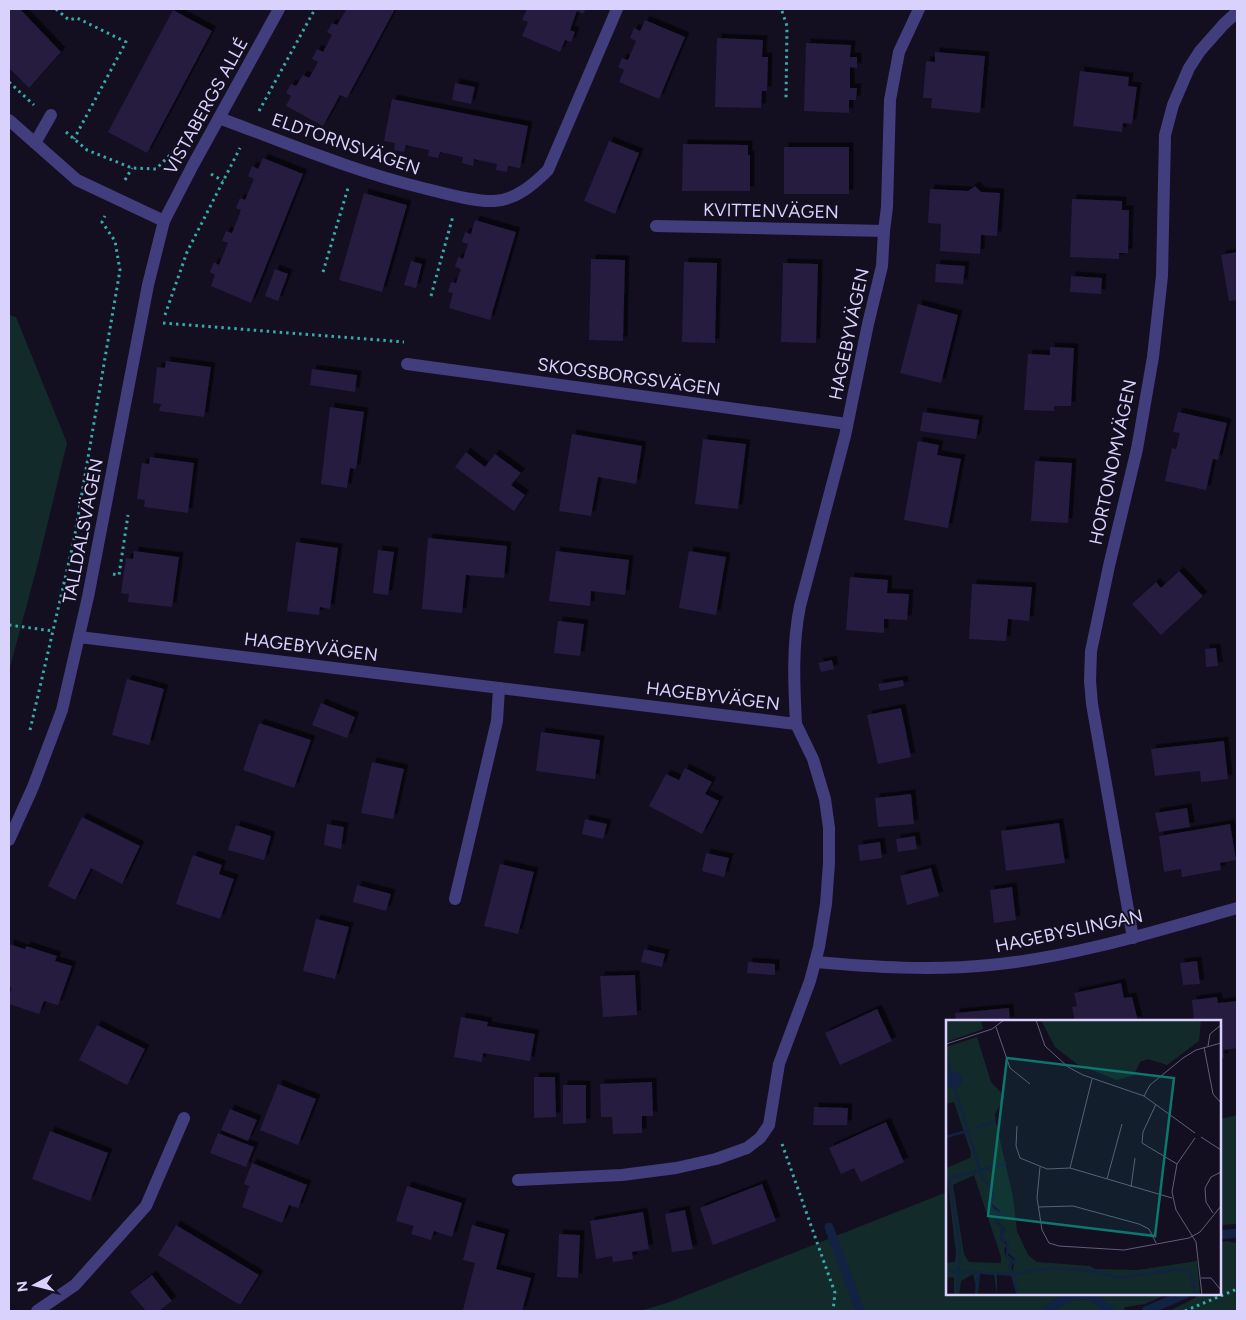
<svg xmlns="http://www.w3.org/2000/svg" width="1246" height="1320" viewBox="0 0 1246 1320" font-family="Figtree,sans-serif">
<defs>
<filter id="shadow"><feDropShadow dx="4.5" dy="-4.5" stdDeviation="0" flood-color="#0009"/></filter>
</defs>
<rect width="100%" height="100%" fill="#130f21"/>
<g fill="#122a2a">
<polygon points="9,315 16,317 67,443 38,563 9,671"/>
<polygon points="1237,1115 1237,1224 1220,1225 1220,1119"/>
<polygon points="947,1192 947,1294 1167,1294 1145,1304 1125,1307 1124,1311 640,1311 667,1303"/>
<polygon points="1226,1241 1237,1243 1237,1311 1169,1311 1195,1298 1199,1294 1220,1294 1220,1243"/>
</g>
<g fill="none" stroke-linecap="round" stroke-linejoin="round">
<g stroke="#112243" stroke-width="9">
<polyline points="829,1227 860,1311"/>
<polyline points="1220,1235 1237,1233"/>
<path d="M 1046,1311 C 1057,1302 1079,1289 1094,1298 C 1100,1301 1104,1308 1110,1311"/>
<polyline points="1146,1311 1185,1294"/>
</g>
</g>
<g fill="#251c40" filter="url(#shadow)">
<polygon points="9,9 20,9 61,52 29,88 9,68"/>
<polygon points="347,9 395,9 347,98 340,95 323,126 286,106 291,96 286,93 291,84 296,86 303,75 309,78 318,62 312,59 317,49 323,52 332,35 327,32 332,23 337,25"/>
<polygon points="527,9 586,9 583,14 577,11 570,30 575,32 571,42 565,40 560,52 522,36 528,22 522,20"/>
<polygon points="173,10 212,31 147,153 108,132"/>
<polygon points="645,20 685,37 659,99 619,82 624,70 618,67 622,58 628,60 636,41 630,38 634,28 640,31"/>
<polygon points="717,38 763,40 762,57 768,57 767,91 762,91 761,108 715,107"/>
<polygon points="806,43 851,45 850,57 857,57 857,68 850,67 850,88 857,88 856,100 849,100 849,113 804,111"/>
<polygon points="935,52 985,56 980,113 931,108 932,98 923,98 926,61 935,62"/>
<polygon points="1080,71 1129,77 1128,86 1137,87 1132,124 1123,123 1122,132 1073,126"/>
<polygon points="455,83 475,87 471,104 452,100"/>
<polygon points="392,99 528,126 520,168 508,166 507,172 496,170 497,164 474,159 473,166 462,163 463,157 440,152 438,158 428,156 429,150 406,145 404,152 394,150 395,143 384,141"/>
<polygon points="609,141 639,153 615,214 584,201"/>
<polygon points="683,144 748,145 748,155 750,155 750,191 682,191"/>
<rect x="784" y="147" width="65" height="47"/>
<polygon points="263,158 303,174 251,303 211,286 215,275 210,272 214,262 219,265 228,243 222,241 226,231 232,233 241,210 236,208 240,198 245,200 254,179 248,176 252,166 258,169"/>
<polygon points="975,186 981,192 1000,193 997,236 981,235 980,254 940,251 941,224 928,223 930,189 968,191"/>
<polygon points="364,193 407,205 382,292 339,280"/>
<polygon points="1072,199 1122,201 1122,210 1129,210 1128,253 1119,253 1119,259 1070,257"/>
<polygon points="475,220 516,232 490,320 449,308 453,293 448,292 451,282 456,283 461,269 455,267 458,257 463,259 468,244 462,242 465,232 471,234"/>
<polygon points="1237,252 1237,300 1229,301 1221,255"/>
<polygon points="591,259 625,260 623,341 589,340"/>
<polygon points="411,261 422,264 416,288 404,285"/>
<polygon points="684,262 717,263 715,343 682,342"/>
<polygon points="783,263 818,264 816,343 781,342"/>
<polygon points="936,264 965,266 963,284 935,282"/>
<polygon points="275,269 288,274 278,301 265,296"/>
<polygon points="1071,276 1102,278 1101,294 1070,292"/>
<polygon points="918,304 958,315 941,383 900,373"/>
<polygon points="1050,347 1074,348 1071,406 1054,406 1054,411 1024,410 1028,354 1050,355"/>
<polygon points="166,361 211,367 204,417 159,411 161,404 153,403 157,367 165,368"/>
<polygon points="312,369 357,375 355,392 310,385"/>
<polygon points="330,407 364,412 356,469 350,468 347,488 321,484"/>
<polygon points="923,412 979,420 976,439 920,431"/>
<polygon points="1178,412 1227,423 1218,460 1213,459 1206,490 1165,481 1172,448 1176,449 1180,433 1173,432"/>
<polygon points="572,434 642,446 636,484 598,477 591,516 559,511"/>
<polygon points="703,439 746,444 738,509 695,504"/>
<polygon points="918,441 939,445 937,455 961,459 948,528 904,520"/>
<polygon points="466,452 485,467 495,454 521,473 511,485 525,495 514,511 455,467"/>
<polygon points="150,457 194,463 188,513 144,507 145,500 137,499 142,463 149,464"/>
<polygon points="1035,461 1072,463 1068,523 1031,521"/>
<polygon points="428,538 507,546 504,578 466,575 462,613 422,609"/>
<polygon points="296,542 338,548 330,609 320,607 319,615 287,611"/>
<polygon points="378,550 394,552 388,595 373,593"/>
<polygon points="134,551 179,557 172,607 128,602 129,594 121,593 126,558 133,559"/>
<polygon points="556,551 629,560 625,595 591,591 590,606 549,601"/>
<polygon points="689,551 726,557 716,615 679,608"/>
<polygon points="1179,571 1203,596 1161,635 1132,604 1156,582 1161,588"/>
<polygon points="850,577 888,580 887,593 909,594 907,620 884,619 884,633 846,630"/>
<polygon points="972,584 1032,587 1029,621 1008,619 1006,641 969,639"/>
<polygon points="558,621 584,624 580,656 554,653"/>
<polygon points="1216,648 1218,666 1206,667 1205,649"/>
<polygon points="832,660 834,669 821,672 818,663"/>
<polygon points="127,679 164,689 149,745 112,735"/>
<polygon points="903,680 904,686 880,691 878,684"/>
<polygon points="321,703 355,717 347,738 312,725"/>
<polygon points="901,708 911,757 878,764 867,715"/>
<polygon points="259,723 311,740 294,788 243,770"/>
<polygon points="541,732 600,740 595,779 536,771"/>
<polygon points="1224,741 1228,779 1201,782 1200,771 1155,776 1151,749"/>
<polygon points="372,762 404,769 393,819 361,813"/>
<polygon points="685,768 712,782 705,794 719,801 702,834 649,806 666,774 679,780"/>
<polygon points="911,794 914,824 878,827 875,798"/>
<polygon points="1187,808 1190,827 1159,832 1155,813"/>
<polygon points="82,817 140,846 122,884 91,868 75,900 48,886"/>
<polygon points="585,819 607,824 603,839 582,834"/>
<polygon points="1059,823 1065,863 1006,871 1001,831"/>
<polygon points="327,824 344,827 341,849 324,845"/>
<polygon points="1230,824 1236,860 1220,863 1221,870 1182,877 1181,869 1164,872 1159,836"/>
<polygon points="236,825 271,836 264,860 228,850"/>
<polygon points="915,836 917,849 898,852 896,839"/>
<polygon points="880,842 882,858 860,861 858,845"/>
<polygon points="706,853 729,858 724,877 702,871"/>
<polygon points="193,855 222,865 219,874 234,879 220,919 176,904"/>
<polygon points="500,864 534,872 518,934 484,926"/>
<polygon points="931,868 939,896 907,905 900,876"/>
<polygon points="357,885 391,894 386,911 353,902"/>
<polygon points="1012,887 1016,920 994,923 990,890"/>
<polygon points="316,919 349,927 335,979 303,971"/>
<polygon points="9,944 25,949 26,946 57,956 55,961 72,966 58,1005 44,1001 39,1014 9,1004 9,996 12,988 9,987"/>
<polygon points="644,949 665,954 662,967 641,962"/>
<polygon points="1197,961 1200,984 1183,985 1180,963"/>
<polygon points="748,962 775,964 775,975 747,973"/>
<polygon points="635,975 637,1015 603,1017 600,976"/>
<polygon points="1121,983 1124,998 1132,997 1138,1021 1075,1021 1072,1007 1077,1006 1074,993"/>
<polygon points="1217,997 1218,1003 1237,1001 1237,1048 1223,1050 1224,1058 1220,1058 1220,1021 1194,1021 1192,1000"/>
<polygon points="1009,1008 1010,1021 956,1021 955,1013"/>
<polygon points="877,1009 892,1041 840,1065 825,1033"/>
<polygon points="461,1017 488,1022 487,1026 535,1034 530,1061 483,1053 482,1062 454,1057"/>
<polygon points="97,1025 145,1049 127,1085 79,1060"/>
<polygon points="534,1077 555,1077 556,1117 534,1118"/>
<polygon points="652,1082 653,1116 642,1116 642,1133 613,1134 612,1117 601,1117 600,1084"/>
<polygon points="278,1084 316,1099 298,1145 260,1130"/>
<polygon points="563,1085 586,1085 586,1123 563,1124"/>
<polygon points="814,1107 848,1108 847,1125 813,1125"/>
<polygon points="230,1109 257,1120 248,1141 221,1130"/>
<polygon points="886,1122 904,1162 861,1182 854,1168 841,1174 829,1148"/>
<polygon points="50,1131 108,1153 90,1201 32,1179"/>
<polygon points="218,1133 254,1147 246,1167 210,1153"/>
<polygon points="252,1163 307,1185 298,1208 289,1205 282,1223 242,1207 249,1186 244,1184"/>
<polygon points="762,1184 776,1221 713,1245 700,1208"/>
<polygon points="407,1186 462,1203 452,1237 434,1231 431,1240 411,1234 414,1226 396,1221"/>
<polygon points="685,1210 693,1249 672,1252 665,1214"/>
<polygon points="643,1212 649,1249 632,1252 633,1259 613,1262 612,1256 596,1259 590,1221"/>
<polygon points="176,1225 259,1275 240,1305 158,1255"/>
<polygon points="472,1225 505,1234 496,1269 531,1278 522,1311 468,1311 463,1310 475,1263 463,1260"/>
<polygon points="559,1234 580,1235 578,1278 557,1277"/>
<polygon points="152,1275 172,1301 159,1311 146,1311 130,1292"/>
</g>
<g fill="none" stroke-linecap="round" stroke-linejoin="round">
<g stroke="#37aba9" stroke-width="3" stroke-dasharray="2.5 4" stroke-linecap="butt">
<polyline points="56,9 69,20 77,18 126,42 74,139"/>
<polyline points="782,11 787,26 786,99"/>
<polyline points="9,82 34,105"/>
<polyline points="259,111 315,9"/>
<polyline points="66,132 87,150 132,168 156,169 176,149"/>
<polyline points="211,174 223,181"/>
<polyline points="125,180 132,168"/>
<polyline points="323,272 348,188"/>
<polyline points="431,296 453,216"/>
<polyline points="165,315 187,252 240,148"/>
<polyline points="163,323 404,342"/>
<polyline points="113,574 119,575 128,515"/>
<polyline points="9,625 53,631"/>
<polyline points="30,730 74,540 120,270 115,241 102,222 105,216"/>
<polyline points="782,1144 835,1293 833,1311"/>
<polyline points="1185,1311 1237,1289"/>
</g>
<g stroke="#423d7d" stroke-width="12">
<path d="M 219,118 C 287,143 353,171 423,188 C 443,193 474,202 494,201 C 516,200 534,184 548,170 L 617,9"/>
<polyline points="9,120 77,180 164,221"/>
<polyline points="35,143 51,115"/>
<polyline points="656,226 884,231"/>
<polyline points="407,364 847,424"/>
<path d="M 79,637 L 796,724 C 794,684 792,645 800,606 L 845,436 L 868,324 L 882,266 L 884,231 L 887,207 L 890,100 L 899,52 L 919,9"/>
<polyline points="9,840 33,787 62,710 88,597 148,285 164,221 193,165 279,9"/>
<polyline points="455,899 497,721 499,688"/>
<polyline points="1133,938 1092,704 1090,681 1091,651 1109,566 1137,449 1153,357 1162,276 1165,135 1173,105 1189,68 1200,51 1224,24 1237,12"/>
<path d="M 815,962 C 873,967 932,971 990,965 C 1074,957 1156,931 1237,908"/>
<polyline points="518,1180 622,1175 676,1168 716,1159 747,1148 760,1138 769,1125 779,1064 810,981 819,947 826,904 829,863 829,828 825,799 813,759 796,724"/>
<polyline points="37,1311 75,1285 146,1206 184,1118"/>
</g>
</g>
<g text-anchor="middle" stroke-width="4" stroke-linejoin="round" paint-order="stroke">
<g font-size="18" fill="#d9d2fc" stroke="#130f21">
<text transform="translate(206 106) rotate(-61)" y="6">VISTABERGS ALLÉ</text>
<text transform="translate(346 144) rotate(19)" y="6">ELDTORNSVÄGEN</text>
<text transform="translate(771 211) rotate(1)" y="6">KVITTENVÄGEN</text>
<text transform="translate(849 334) rotate(-78)" y="6">HAGEBYVÄGEN</text>
<text transform="translate(629 377) rotate(8)" y="6">SKOGSBORGSVÄGEN</text>
<text transform="translate(1113 462) rotate(-78)" y="6">HORTONOMVÄGEN</text>
<text transform="translate(83 531) rotate(-79)" y="6">TALLDALSVÄGEN</text>
<text transform="translate(311 647) rotate(7)" y="6">HAGEBYVÄGEN</text>
<text transform="translate(713 696) rotate(7)" y="6">HAGEBYVÄGEN</text>
<text transform="translate(1069 931) rotate(-12)" y="6">HAGEBYSLINGAN</text>
</g>
</g>
<g transform="translate(946 1020)">
<rect width="275" height="275" fill="#130f21"/>
<path d="M 0,0 L 35,0 L 37,9 L 0,22 ZM 95,0 L 255,0 L 253,21 L 221,45 L 202,39 L 194,42 L 188,55 L 171,60 L 131,44 L 109,27 ZM 31,17 L 45,62 L 59,77 L 49,94 L 50,103 L 67,177 L 71,211 L 82,235 L 91,242 L 144,246 L 149,249 L 192,250 L 251,241 L 254,275 L 71,275 L 65,256 L 51,255 L 51,275 L 48,255 L 34,254 L 32,275 L 27,254 L 15,261 L 13,275 L 8,275 L 8,258 L 3,257 L 0,265 L 0,243 L 9,242 L 10,233 L 0,148 L 24,138 L 25,133 L 8,82 L 0,84 L 0,27 ZM 28,155 L 55,237 L 55,243 L 23,242 L 18,234 L 7,165 ZM 42,180 L 54,191 L 51,201 L 59,209 L 56,217 L 63,224 L 61,232 L 69,239 L 66,254 L 63,245 L 66,241 L 60,237 L 58,230 L 61,225 L 54,219 L 56,210 L 49,202 L 52,193 L 45,189 Z" fill="#122a2a" fill-rule="evenodd"/>
<path d="M0 60a8 8 0 1 1 16 0a8 8 0 1 1-16 0Z" fill="#112243"/>
<path fill="none" stroke="#112243" stroke-width="2.5" d="M 0,38 L 5,54M 9,68 L 37,160 L 45,166 L 47,176 L 44,182 L 46,189 L 53,193 L 50,202 L 58,210 L 55,218 L 62,223 L 61,236 L 68,241 L 64,246 L 66,254 L 106,248 L 140,250 L 174,258 L 234,249 L 244,252 L 249,273 L 253,274M 28,108 L 49,101M 0,117 L 24,110M 3,158 L 14,228 L 11,275M 0,159 L 60,144M 0,251 L 66,254 L 72,275M 30,275 L 32,253"/>
<path fill="none" stroke="#625d79" stroke-width="1" d="M 90,0 L 99,26 L 122,47 L 137,55 L 198,76 L 249,113M 50,7 L 64,48 L 84,64M 0,24 L 46,9 L 58,0M 262,26 L 264,14 L 275,5M 258,27 L 267,74 L 275,83M 146,59 L 124,148 L 226,178M 198,76 L 204,65 L 237,38 L 250,30 L 275,23M 210,84 L 197,112 L 196,123 L 231,144M 71,106 L 70,126 L 74,138 L 101,149 L 124,148M 255,117 L 275,130M 249,118 L 231,144 L 226,172 L 230,190 L 250,222 L 256,275M 94,147 L 91,178 L 96,210 L 103,223 L 113,226 L 178,230 L 243,218 L 254,212 L 275,186M 161,159 L 176,104M 185,167 L 189,138M 92,187 L 127,186 L 193,204 L 203,209 L 210,223M 267,193 L 260,182 L 259,168 L 265,157 L 275,152M 255,258 L 265,258 L 275,270"/>
<path fill="#0f766e" fill-opacity="0.15" stroke="#0f766e" stroke-width="2.5" d="M 61,38 L 228,58 L 209,216 L 42,196 Z"/>
<rect width="275" height="275" fill="none" stroke="#d9d2fc" stroke-width="2.5"/>
</g>
<rect width="1246" height="1320" fill="none" stroke="#d9d2fc" stroke-width="20"/>
<g transform="translate(35 1285) rotate(263)" stroke="#130f21" stroke-width="4" paint-order="stroke">
<path d="M0-4L9 19L0 12L-9 19Z" fill="#d9d2fc"/>
<text y="-8" font-size="14" font-weight="bold" text-anchor="middle" fill="#d9d2fc">N</text>
</g>
</svg>
